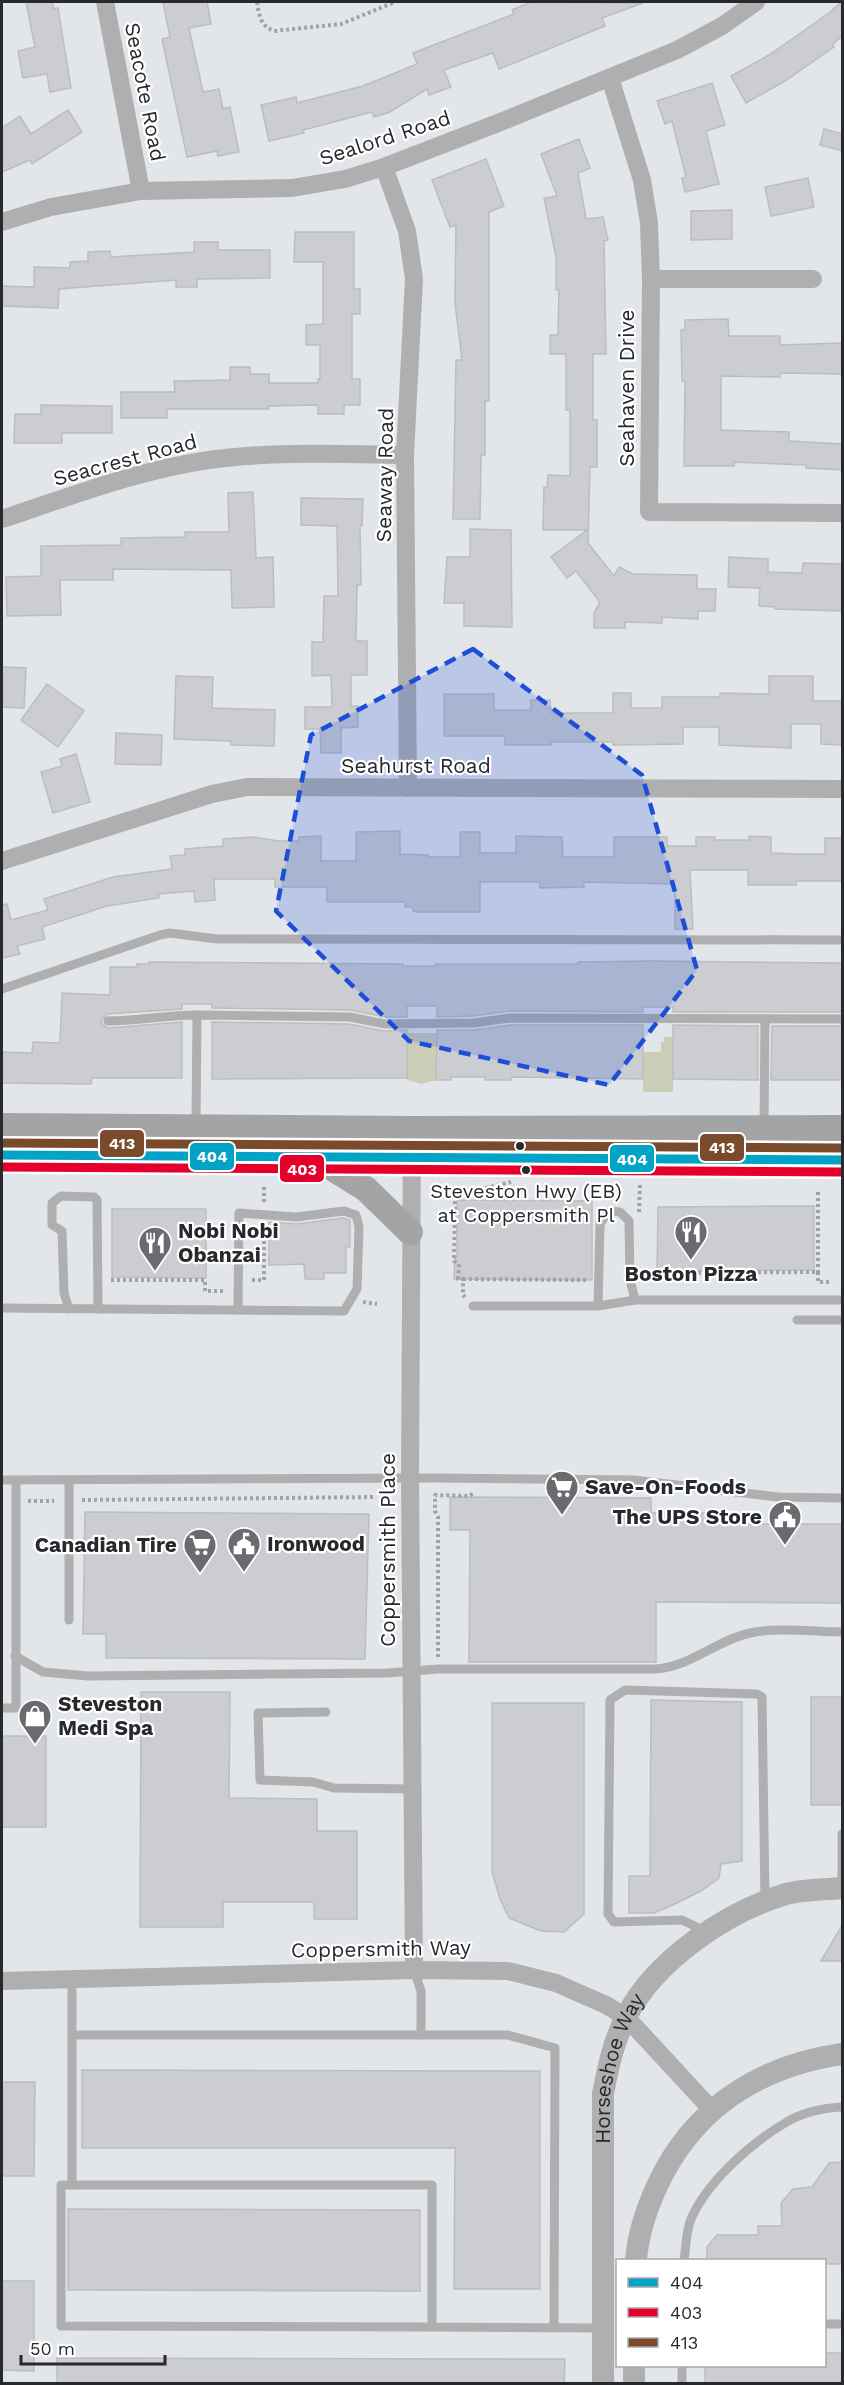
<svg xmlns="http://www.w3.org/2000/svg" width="844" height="2385" viewBox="0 0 844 2385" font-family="'Work Sans',sans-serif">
<rect width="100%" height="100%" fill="#e2e5ea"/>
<g fill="#cbceb7">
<polygon points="407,1033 437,1033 436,1080 421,1084 407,1080"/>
<polygon points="664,1037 673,1037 673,1092 643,1092 643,1052 661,1052 661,1042 664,1042"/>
</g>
<g fill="#cccdd1" stroke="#bcbdc1" stroke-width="1.5">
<polygon points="26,2 52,2 54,9 58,8 71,88 50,92 47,74 23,78 18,51 35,47"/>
<polygon points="163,2 207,2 211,24 189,28 203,92 219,89 223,109 230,107 239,152 218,156 217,151 187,157 162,39 170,37"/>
<polygon points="531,2 643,3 602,18 605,26 499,69 493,53 444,70 451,87 429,95 427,89 390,112 374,117 372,112 303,130 304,133 269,141 261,105 296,97 297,103 363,86 417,64 413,53 514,14 512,10"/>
<polygon points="841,2 843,35 832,45 834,47 785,81 746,103 731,76 769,55 829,13"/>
<polygon points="712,83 725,125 706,131 719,184 685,192 682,178 686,177 672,121 665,124 657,101"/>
<polygon points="68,110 82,132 32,164 30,160 2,172 2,128 20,116 31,134"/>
<polygon points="824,129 843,134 843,151 820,145"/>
<polygon points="579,139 590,168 578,173 586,219 603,217 608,240 604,241 606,354 593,354 593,420 597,420 597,467 590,467 588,543 614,576 619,567 633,574 697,575 697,589 716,589 715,611 698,611 698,619 662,617 662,623 625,622 625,628 594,628 594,613 600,602 576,571 567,578 551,557 587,530 543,530 544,487 547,487 548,475 570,476 570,410 566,410 566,354 550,354 550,335 558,335 559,290 556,290 556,257 544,198 557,196 541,154"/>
<polygon points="486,159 504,206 489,212 489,401 485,401 485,455 481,455 480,519 453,519 456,360 462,360 455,303 456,225 450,227 432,180"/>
<polygon points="808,178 814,207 771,216 765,187"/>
<polygon points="732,210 732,239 691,240 691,211"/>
<polygon points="295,232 354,232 354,289 360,289 360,314 352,314 352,379 360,379 360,405 344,405 344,414 318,414 318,405 269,406 269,409 167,409 167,418 121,418 121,392 175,392 174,381 230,380 230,367 250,367 250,374 269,374 269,383 318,383 318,379 320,379 320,345 306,345 306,325 323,324 323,262 294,262"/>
<polygon points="194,242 218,242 218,250 270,250 270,278 197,279 197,287 176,287 176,280 59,289 58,308 2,306 2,286 34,287 34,267 70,268 70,262 88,261 88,252 110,251 111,257 194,252"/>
<polygon points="728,319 729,336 780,336 780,345 843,343 843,374 780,373 780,377 721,376 721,430 789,432 789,441 843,444 843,470 806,468 806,465 734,462 734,466 684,466 685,381 682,381 681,330 685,330 685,320"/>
<polygon points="41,405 112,406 112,433 62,433 62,443 14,443 15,414 41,414"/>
<polygon points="253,492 256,558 273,557 274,607 232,608 231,570 113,569 113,580 60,580 61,615 7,616 6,577 41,576 41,546 121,545 121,538 185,537 185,532 229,532 228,493"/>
<polygon points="301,498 363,499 362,526 360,526 361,585 357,585 356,641 367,641 367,675 351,675 351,706 358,706 358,727 341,728 341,753 321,753 320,729 305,729 305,707 332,707 331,675 312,676 312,642 323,642 324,596 338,596 337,526 301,525"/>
<polygon points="470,529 511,530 512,627 464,626 464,603 444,603 447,557 470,557"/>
<polygon points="729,557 768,559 768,572 802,573 803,563 843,564 843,611 775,609 775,607 759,606 760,588 728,587"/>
<polygon points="2,667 26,668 24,708 2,707"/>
<polygon points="176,676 213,677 212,708 275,710 274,746 231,745 231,741 174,739"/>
<polygon points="769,676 813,676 813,701 843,701 843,745 821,744 821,724 791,724 791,748 719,745 719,727 683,727 683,744 613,745 613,742 551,742 551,745 505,745 505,736 444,736 444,694 494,694 494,710 531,710 531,700 550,700 551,713 613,713 613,693 631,693 631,708 662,708 662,697 720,697 720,693 769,694"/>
<polygon points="47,684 84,711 58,747 21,720"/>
<polygon points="116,733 162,735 161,765 115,764"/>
<polygon points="76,754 90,802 53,813 41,772 62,766 60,759"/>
<polygon points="400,831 400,854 428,855 428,857 460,857 460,832 480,832 480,853 516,853 516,836 562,837 563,857 614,857 614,837 667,837 667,846 696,846 696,837 715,837 715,840 749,840 749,836 771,837 771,853 796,854 825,854 825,838 843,838 843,881 796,881 796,885 748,885 748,870 690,870 693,929 675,929 675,884 584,882 584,887 540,888 540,882 480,882 480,912 417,912 413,911 413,907 405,907 405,902 327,902 327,887 275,887 275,879 214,879 215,900 195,902 194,891 158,894 159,898 107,906 42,927 45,939 17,946 20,954 2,958 2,905 7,904 11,920 48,910 44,899 113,877 172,869 170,856 185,855 185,849 223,846 223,839 253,837 279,841 299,841 299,837 321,836 321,861 356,861 356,832"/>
<polygon points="653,961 843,963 843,1012 673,1012 673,1007 643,1007 643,1012 510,1011 473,1016 437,1017 437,1006 407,1006 407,1017 386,1017 350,1010 212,1008 212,1004 182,1004 182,1009 107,1014 101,1021 103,1025 108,1028 182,1022 182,1078 92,1078 91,1084 2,1083 2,1052 32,1053 33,1042 60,1043 62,993 110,995 110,967 137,967 137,964 149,964 149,962 403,964 403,966 435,966 435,964 578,964 578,962"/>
<polygon points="212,1022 349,1024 384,1031 407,1030 407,1078 212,1079"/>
<polygon points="510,1025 643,1025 643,1079 511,1077 511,1080 485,1080 485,1077 451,1077 451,1080 436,1080 437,1030 474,1030"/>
<polygon points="673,1025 758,1026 758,1080 673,1079"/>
<polygon points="772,1026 843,1026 843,1080 771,1080"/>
<polygon points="457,1200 592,1201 592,1280 454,1279 455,1258 457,1258"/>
<polygon points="814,1206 814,1270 657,1271 658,1207"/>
<polygon points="112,1209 206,1209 206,1278 112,1277"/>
<polygon points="343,1218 350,1220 350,1247 346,1247 346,1273 324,1273 324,1279 305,1279 304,1264 269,1265 269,1222 297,1224"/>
<polygon points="450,1497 651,1498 651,1513 722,1513 722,1524 843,1524 843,1603 656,1602 656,1662 469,1662 470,1530 450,1530"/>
<polygon points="85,1512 369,1514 365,1659 106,1658 106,1634 83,1634"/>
<polygon points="141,1692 230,1692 229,1798 317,1799 317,1831 357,1831 357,1919 314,1919 314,1902 223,1902 223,1927 140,1927"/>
<rect x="811" y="1697" width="32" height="108"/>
<polygon points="651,1700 742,1702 742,1861 721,1864 719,1878 701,1891 675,1904 654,1913 629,1913 629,1876 650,1876"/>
<polygon points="492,1703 584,1703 584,1914 564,1932 541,1931 509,1918 500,1899 492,1872"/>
<rect x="2" y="1736" width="44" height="91"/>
<polygon points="843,1924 843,1961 821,1961"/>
<polygon points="82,2070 540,2071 540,2289 454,2289 455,2148 82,2148"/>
<polygon points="2,2082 35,2082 34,2176 2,2176"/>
<polygon points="843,2162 843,2264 825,2264 825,2260 707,2260 707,2247 717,2235 758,2235 758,2226 782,2226 781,2203 793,2189 812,2187 829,2163"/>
<polygon points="68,2209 420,2210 420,2291 68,2290"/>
<polygon points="2,2281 34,2281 34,2371 2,2370"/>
<polygon points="825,2353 843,2353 843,2384 705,2384 705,2366 825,2366"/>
<polygon points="57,2358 565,2359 564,2384 57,2384"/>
</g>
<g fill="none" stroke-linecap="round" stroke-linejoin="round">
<g stroke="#a3a3a5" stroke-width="4" stroke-dasharray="3 3" stroke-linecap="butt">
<path d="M 257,2 C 259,14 260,26 274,31 L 341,24 L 395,2"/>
<polyline points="818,1192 818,1272"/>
<polyline points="455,1195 454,1261 459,1264 458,1279 463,1279 463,1295 465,1297"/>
<polyline points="438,1196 455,1195 511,1182"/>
<polyline points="264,1202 264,1184"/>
<polyline points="639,1212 640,1185"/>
<polyline points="463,1279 586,1280"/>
<polyline points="111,1280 205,1280 205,1291 223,1291"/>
<polyline points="252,1280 264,1280 264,1228"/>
<polyline points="641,1280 651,1280 658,1273 818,1272 818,1282 829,1282"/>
<polyline points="363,1302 377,1304"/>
<polyline points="82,1500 376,1497"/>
<polyline points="28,1501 54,1501"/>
<polyline points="438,1657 438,1517 435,1511 435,1495 469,1496 474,1493"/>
</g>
<g stroke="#afafaf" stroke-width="9">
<polyline points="2,989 160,935 170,933 217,939 842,940"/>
<path d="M 108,1021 C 138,1021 166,1015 197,1015"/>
<polyline points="196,1125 197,1015 350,1017 385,1024 474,1023 510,1018 842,1019"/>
<polyline points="764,1127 765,1019"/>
<polyline points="473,1306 598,1306 635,1300 842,1300"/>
<polyline points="598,1306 600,1224 605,1216 611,1211 620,1212 629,1221 630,1280 635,1300"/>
<polyline points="2,1308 344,1311 357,1289 359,1227 356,1215 344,1211 296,1217 239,1213 238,1310"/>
<polyline points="69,1309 64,1293 62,1231 52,1225 52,1203 61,1196 94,1197 97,1200 98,1309"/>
<polyline points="797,1320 842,1320"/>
<polyline points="2,1480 435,1478 634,1480 778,1497 842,1498"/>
<polyline points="69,1480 69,1620"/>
<path d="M 15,1656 L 43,1672 L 88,1676 L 388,1673 L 438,1669 L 656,1669 C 690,1667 717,1640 750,1633 C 776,1627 816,1632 842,1632"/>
<polyline points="2,1708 16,1708 16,1480"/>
<polyline points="326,1712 258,1713 260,1780 313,1782 334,1788 413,1789"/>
<polyline points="842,1888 842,1834"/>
<polyline points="705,1931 682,1920 614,1922 608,1914 610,1700 625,1690 757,1694 762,1697 765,1900"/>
<polyline points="72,1981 72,2185 432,2185 432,2327 602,2328"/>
<polyline points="72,2035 421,2035 421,1991 414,1970"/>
<polyline points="421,2035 508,2035 555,2048 554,2327"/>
<polyline points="72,2185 61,2185 61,2326 432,2327"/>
<path d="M 684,2260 C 686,2248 686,2231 691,2219 C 707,2182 750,2144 785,2123 C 801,2113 823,2108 842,2107"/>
<polyline points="824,2324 842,2324"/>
<polyline points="682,2384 682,2366"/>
</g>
<g stroke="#afafaf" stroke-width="18">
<polyline points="105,2 141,191"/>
<polyline points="610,78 642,180 649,223 651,279 649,512 842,513"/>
<polyline points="384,167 407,231 414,279 405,455 408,788"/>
<polyline points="2,222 51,207 141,191 292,188 345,179 384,167 498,123 677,50 722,26 756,2"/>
<polyline points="651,279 813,279"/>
<path d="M 2,519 C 69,497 138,470 209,460 C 273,451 340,454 405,455"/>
<polyline points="2,861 212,794 247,787 842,789"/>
<polyline points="412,1129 410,1478 414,1970"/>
<polyline points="2,1981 414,1970 508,1971 556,1983 606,2005 626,2017 712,2110"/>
</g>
<g stroke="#afafaf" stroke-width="22">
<path d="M 636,2260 C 638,2234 646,2210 657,2186 C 693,2108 759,2066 842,2054"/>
<path id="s1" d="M 603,2384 L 603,2094 C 608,2067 614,2039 627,2015 C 656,1960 725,1913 783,1895 C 801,1889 824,1890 842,1888"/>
<polyline points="634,2384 634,2366"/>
</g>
<g stroke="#a5a4a5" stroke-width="26">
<polyline points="2,1126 412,1129 842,1128"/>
<polyline points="2,1155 842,1160"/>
<polyline points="316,1158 366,1189 410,1232"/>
</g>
<g stroke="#fff" stroke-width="14">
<polyline id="bus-1" points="2,1155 842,1160"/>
</g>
<g stroke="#fff" stroke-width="14">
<polyline id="bus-2" points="2,1167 842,1172"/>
</g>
<g stroke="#fff" stroke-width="14">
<polyline id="bus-3" points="2,1143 842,1148"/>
</g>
<use href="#bus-1" stroke="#02a3c6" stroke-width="9"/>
<use href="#bus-2" stroke="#e4002b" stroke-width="9"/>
<use href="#bus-3" stroke="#7a4b2a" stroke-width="9"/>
</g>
<path fill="#1d4ed8" fill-opacity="0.2" stroke="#1d4ed8" stroke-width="4.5" stroke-dasharray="12 8" stroke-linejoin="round" d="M 473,649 L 642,775 L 697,970 L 609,1085 L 409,1041 L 276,911 L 311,735 Z"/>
<defs>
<g id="restaurant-pin" transform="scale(1.725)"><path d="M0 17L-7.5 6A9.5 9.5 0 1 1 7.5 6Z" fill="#696b6f" stroke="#fff"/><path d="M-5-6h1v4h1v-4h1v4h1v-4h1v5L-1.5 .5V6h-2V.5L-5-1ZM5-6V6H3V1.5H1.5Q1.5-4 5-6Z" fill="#fff"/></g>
<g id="supermarket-pin" transform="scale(1.725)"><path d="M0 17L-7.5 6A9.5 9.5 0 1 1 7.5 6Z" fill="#696b6f" stroke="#fff"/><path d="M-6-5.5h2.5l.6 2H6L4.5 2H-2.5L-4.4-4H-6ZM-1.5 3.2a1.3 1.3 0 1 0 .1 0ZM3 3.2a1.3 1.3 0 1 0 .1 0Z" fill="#fff"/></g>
<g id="civic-pin" transform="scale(1.725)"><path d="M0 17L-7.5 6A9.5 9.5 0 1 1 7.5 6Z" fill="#696b6f" stroke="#fff"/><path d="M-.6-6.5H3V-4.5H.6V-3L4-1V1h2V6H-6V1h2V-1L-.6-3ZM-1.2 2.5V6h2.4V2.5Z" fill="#fff"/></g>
<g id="shop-pin" transform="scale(1.725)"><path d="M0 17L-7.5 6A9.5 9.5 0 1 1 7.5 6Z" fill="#696b6f" stroke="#fff"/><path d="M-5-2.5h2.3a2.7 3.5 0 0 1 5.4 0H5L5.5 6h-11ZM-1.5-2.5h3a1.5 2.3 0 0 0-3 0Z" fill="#fff"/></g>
</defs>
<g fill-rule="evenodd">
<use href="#restaurant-pin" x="691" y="1232"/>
<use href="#restaurant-pin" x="155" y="1243"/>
<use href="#supermarket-pin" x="562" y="1487"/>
<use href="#civic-pin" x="785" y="1517"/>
<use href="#civic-pin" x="244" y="1544"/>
<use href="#supermarket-pin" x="200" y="1545"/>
<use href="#shop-pin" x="35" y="1716"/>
</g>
<g fill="#28292d" stroke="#fff" stroke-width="2">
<circle cx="520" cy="1146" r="5"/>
<circle cx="526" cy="1170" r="5"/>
</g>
<g text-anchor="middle" stroke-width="4.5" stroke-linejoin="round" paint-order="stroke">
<g font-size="20" fill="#28292d" stroke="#fff">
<text x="526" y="1198">Steveston Hwy (EB)<tspan x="526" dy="24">at Coppersmith Pl</tspan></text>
</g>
<g font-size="21" fill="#28292d" stroke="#fff">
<text transform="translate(145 92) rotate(79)" y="7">Seacote Road</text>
<text transform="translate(385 138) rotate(-18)" y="7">Sealord Road</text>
<text transform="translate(627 388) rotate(-90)" y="7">Seahaven Drive</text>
<text transform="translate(125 460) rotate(-15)" y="7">Seacrest Road</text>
<text transform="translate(385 475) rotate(-89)" y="7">Seaway Road</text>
<text x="416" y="773">Seahurst Road</text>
<text transform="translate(388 1550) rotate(-90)" y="7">Coppersmith Place</text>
<text transform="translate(381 1949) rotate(-1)" y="7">Coppersmith Way</text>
<text dy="7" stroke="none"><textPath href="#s1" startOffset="318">Horseshoe Way</textPath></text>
</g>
<g font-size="21" font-weight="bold" fill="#28292d" stroke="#fff" text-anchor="start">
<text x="178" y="1238">Nobi Nobi<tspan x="178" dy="24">Obanzai</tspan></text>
<text x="691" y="1281" text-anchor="middle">Boston Pizza</text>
<text x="585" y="1494">Save-On-Foods</text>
<text x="762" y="1524" text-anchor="end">The UPS Store</text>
<text x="267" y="1551">Ironwood</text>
<text x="177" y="1552" text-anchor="end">Canadian Tire</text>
<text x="58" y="1711">Steveston<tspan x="58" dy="24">Medi Spa</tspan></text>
</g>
</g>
<g stroke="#fff" stroke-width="2">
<rect x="99" y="1129" width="46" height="29" rx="6" fill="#7a4b2a"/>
<rect x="699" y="1133" width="46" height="29" rx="6" fill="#7a4b2a"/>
<rect x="189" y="1142" width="46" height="29" rx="6" fill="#02a3c6"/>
<rect x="609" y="1144" width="46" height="29" rx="6" fill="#02a3c6"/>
<rect x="279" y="1154" width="46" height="29" rx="6" fill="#e4002b"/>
</g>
<g font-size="16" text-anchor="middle" font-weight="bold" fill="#fff">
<text x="122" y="1149">413</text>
<text x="722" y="1153">413</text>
<text x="212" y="1162">404</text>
<text x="632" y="1165">404</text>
<text x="302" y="1175">403</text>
</g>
<rect width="844" height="2385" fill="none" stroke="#28292d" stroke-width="6"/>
<rect x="616" y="2259" width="210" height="108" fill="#ffffff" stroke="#a9a9ab" stroke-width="1.5"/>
<rect x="628" y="2278" width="30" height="9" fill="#02a3c6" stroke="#a9a9ab" stroke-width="1.5"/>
<text x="670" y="2289" font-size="18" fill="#28292d">404</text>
<rect x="628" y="2308" width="30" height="9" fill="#e4002b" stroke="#a9a9ab" stroke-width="1.5"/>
<text x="670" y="2319" font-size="18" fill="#28292d">403</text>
<rect x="628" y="2338" width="30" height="9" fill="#7a4b2a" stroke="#a9a9ab" stroke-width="1.5"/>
<text x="670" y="2349" font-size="18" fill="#28292d">413</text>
<path d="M21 2355v9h144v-9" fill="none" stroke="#28292d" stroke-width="3"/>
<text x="30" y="2355" font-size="18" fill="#28292d" stroke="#ffffff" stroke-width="4.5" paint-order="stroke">50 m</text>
</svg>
